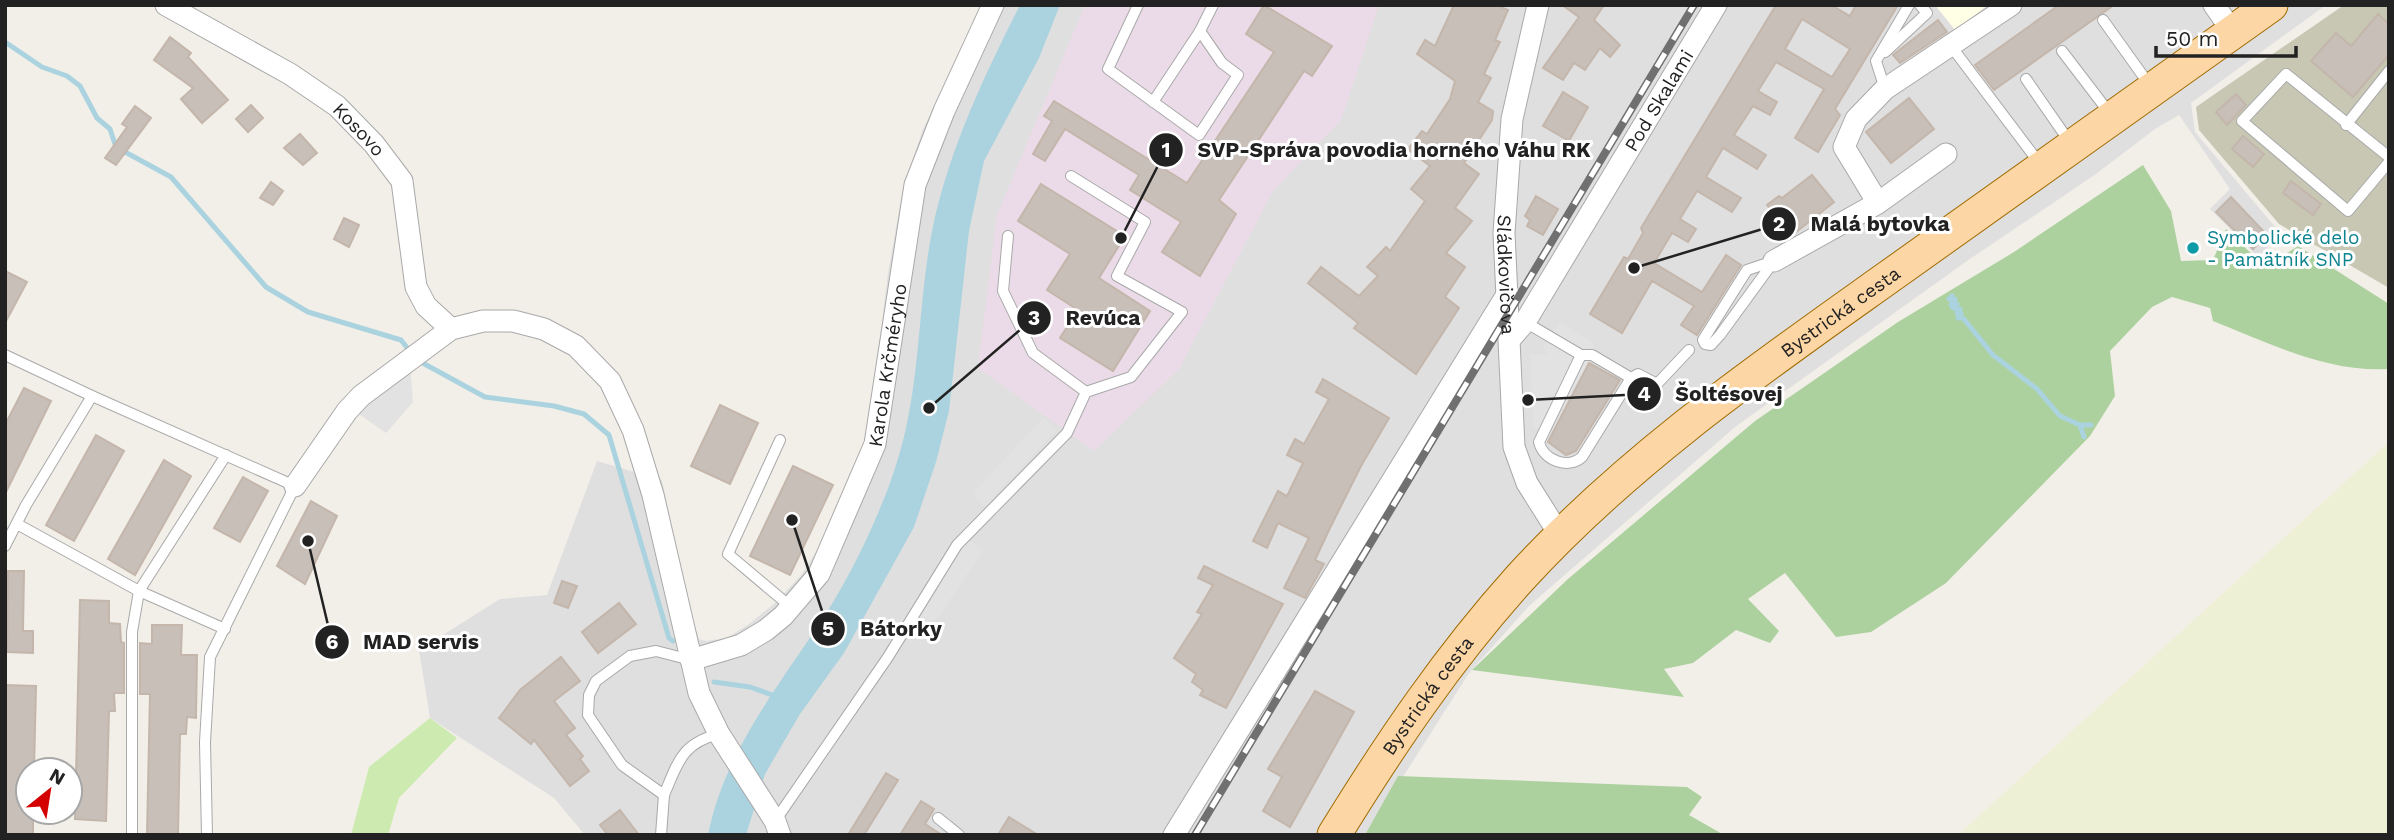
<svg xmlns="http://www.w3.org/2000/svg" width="2394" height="840" viewBox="0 0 2394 840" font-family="'Work Sans',sans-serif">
<rect width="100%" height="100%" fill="#f2efe9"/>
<polygon fill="#e0dfdf" points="983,5 2326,5 2191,103 2195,132 2281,234 2258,257 2210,209 2230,189 2179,115 2155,129 2096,174 1967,261 1735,427 1529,606 1469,673 1366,835 585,835 554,798 430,718 419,650 500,599 547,595 597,461 662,480 686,596 699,639 706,641 727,638 749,624 776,602 802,574 820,546 846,491 863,446 872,404 888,273 903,188 923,129"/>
<polygon fill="#ebdbe8" points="1085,5 1379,5 1341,120 1273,191 1179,369 1094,451 978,368 997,215"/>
<polygon fill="#ffffe5" points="1935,5 1988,5 1955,30"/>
<polygon fill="#c7c7b4" points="2344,5 2389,5 2389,288 2279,224 2199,130 2196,107"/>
<polygon fill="#eef0d5" points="2389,442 2389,835 1958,835"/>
<polygon fill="#cdebb0" points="430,718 457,738 399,798 388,835 351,835 369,767"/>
<g fill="#add19e">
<path d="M 2143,165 L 2171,211 L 2181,261 L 2213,260 L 2226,229 L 2265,267 L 2298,246 L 2389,304 L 2389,369 C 2327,373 2269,343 2213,321 L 2210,308 L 2172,297 L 2152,307 L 2110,351 L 2115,396 L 2090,436 L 1946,583 L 1871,632 L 1836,637 L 1785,573 L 1748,599 L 1779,631 L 1770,643 L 1736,630 L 1693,663 L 1664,669 L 1684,697 L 1472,670 L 1568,579 L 1755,421 L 1898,322 L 2014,252 Z"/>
<polygon points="1398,776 1687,787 1702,797 1689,815 1724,835 1365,835"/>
</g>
<g fill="#e2e2e2">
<polygon points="1559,322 1594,343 1591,360 1547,434 1533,427 1530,355 1548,354 1542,349"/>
<polygon points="410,364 413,402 386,433 356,412"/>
<polygon points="1043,418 1058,429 984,507 973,493"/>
<polygon points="967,539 983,550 927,634 911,624"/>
</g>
<path fill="#aad3df" d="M 1020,5 L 1060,5 L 1039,58 L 984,161 L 969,231 L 949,411 L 936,462 L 914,527 L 844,653 L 800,714 L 765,774 L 746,835 L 708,835 C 725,748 784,680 830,607 C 854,568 874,526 890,483 C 920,402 916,331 929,248 C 943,162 981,82 1020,5 Z"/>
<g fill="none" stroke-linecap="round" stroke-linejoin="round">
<g stroke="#aad3df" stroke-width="5">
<polyline points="5,42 42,67 67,76 80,86 97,118 110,129 116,147 171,177 266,287 308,312 401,340 412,354"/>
<polyline points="1952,296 1949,299 1955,299 1951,305 1957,304 1953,308 1960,309 1957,313 1961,313 1958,318 1963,318 1993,355 2037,389 2060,416 2080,425 2091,425"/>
<polyline points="419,361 485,397 554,406 584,414 609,435 669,638 673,641"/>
<polyline points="2080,425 2084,437"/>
<polyline points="714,682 750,687 778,697"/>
</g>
</g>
<g fill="#c7bfb8" stroke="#c4b6ab" stroke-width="2" fill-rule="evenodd">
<polygon points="1264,5 1332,46 1312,76 1304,71 1219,200 1236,214 1200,276 1162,252 1181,222 1130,190 1139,175 1065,129 1045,161 1033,154 1052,121 1044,116 1054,101 1187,183 1274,52 1246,34"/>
<polygon points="1454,5 1496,5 1508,10 1495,40 1500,42 1484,74 1491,78 1478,102 1493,111 1492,120 1464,163 1479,174 1455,208 1472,221 1446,253 1465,267 1445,297 1459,308 1416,374 1354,328 1358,323 1308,283 1321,267 1359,296 1378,276 1367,267 1386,247 1390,251 1425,201 1411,189 1430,166 1408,149 1422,131 1427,134 1450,99 1455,81 1417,54 1425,40 1435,46"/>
<polygon points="1562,5 1604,5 1594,20 1620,45 1610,57 1600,48 1585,70 1574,63 1563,80 1543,68 1579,17"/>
<path d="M 1776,5 L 1831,5 L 1850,16 L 1856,5 L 1898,5 L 1835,109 L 1840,115 L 1818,152 L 1795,138 L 1824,89 L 1776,62 L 1758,91 L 1777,102 L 1770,115 L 1753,106 L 1734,135 L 1766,155 L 1757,169 L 1723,148 L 1706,177 L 1741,198 L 1732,212 L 1697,191 L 1680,219 L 1696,229 L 1688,242 L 1672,233 L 1654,263 L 1702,292 L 1726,255 L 1741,265 L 1697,335 L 1681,325 L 1694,306 L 1652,281 L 1622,333 L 1590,314 L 1624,257 L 1628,259 L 1643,233 L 1641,228 ZM 1802,19 L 1850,49 L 1832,77 L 1785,49 Z"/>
<polygon points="2059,5 2114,5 1994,90 1975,65"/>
<polygon points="2378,14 2389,24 2389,55 2353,97 2311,61 2336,33 2351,46"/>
<polygon points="1938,20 1947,32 1900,63 1893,55"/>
<polygon points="170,37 191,53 188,57 228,100 202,123 181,99 193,88 154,60"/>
<polygon points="1563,92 1588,107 1569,141 1543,126"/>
<polygon points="2236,94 2246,105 2227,125 2216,112"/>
<polygon points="1909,98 1934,129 1891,163 1866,132"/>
<polygon points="251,105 263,118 248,132 236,119"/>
<polygon points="135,106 151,118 116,165 105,158 127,127 122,124"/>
<polygon points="300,134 317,153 303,165 284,148"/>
<polygon points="2243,136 2264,154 2253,167 2232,149"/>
<polygon points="1812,175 1834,202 1791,236 1767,205 1779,196 1782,198"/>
<polygon points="2291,181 2321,204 2313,215 2283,193"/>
<polygon points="271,182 283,191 273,205 260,198"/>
<polygon points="1041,184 1125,236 1099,278 1150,311 1113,371 1060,338 1078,310 1047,290 1070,254 1018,221"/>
<polygon points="1536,196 1558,209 1543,235 1527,226 1530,220 1525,216"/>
<polygon points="2231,197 2267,235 2253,249 2216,212"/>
<polygon points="344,218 359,225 349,247 334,239"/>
<polygon points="5,271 27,282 5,323"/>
<polygon points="1589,363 1620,380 1576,451 1566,455 1548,442"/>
<polygon points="1323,379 1389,418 1361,466 1329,530 1315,560 1324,564 1305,598 1284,588 1309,538 1278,523 1267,548 1253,541 1278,491 1287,496 1303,463 1287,455 1295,439 1304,444 1329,399 1316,392"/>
<polygon points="24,388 51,401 5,494 5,425"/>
<polygon points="720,405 758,423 730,484 691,466"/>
<polygon points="96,435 124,451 74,541 46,525"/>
<polygon points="164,460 191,476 135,575 108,559"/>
<polygon points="793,466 833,485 790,575 750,556"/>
<polygon points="243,477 268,491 240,542 214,528"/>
<polygon points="311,501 337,516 305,584 277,566"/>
<polygon points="1204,566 1283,604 1226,708 1200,695 1203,690 1192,682 1196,674 1174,658 1202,614 1197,612 1213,585 1198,578"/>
<polygon points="8,571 24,571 23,631 33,631 33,653 7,652"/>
<polygon points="562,581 577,586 568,608 554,603"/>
<polygon points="80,600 109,601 109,623 120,624 121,642 124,643 124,693 114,693 115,711 109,711 106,821 75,819"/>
<polygon points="619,603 636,624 598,653 582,632"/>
<polygon points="152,625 182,625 181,655 197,655 196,718 187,717 186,734 180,734 178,835 147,835 150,694 140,694 140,643 152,644"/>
<polygon points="561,657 580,681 554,701 575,728 566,735 583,756 580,759 589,771 570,786 534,740 531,744 499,718 520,690"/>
<polygon points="5,685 36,686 34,770 28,770 28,812 33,812 33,835 5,835"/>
<polygon points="1315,691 1354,712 1290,827 1263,811 1282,777 1268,769"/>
<polygon points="886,773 898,780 864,835 848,835"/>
<polygon points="921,801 934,809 925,824 942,835 900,835"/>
<polygon points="620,810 639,835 608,835 600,825"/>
<polygon points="1009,817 1038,835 998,835"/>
</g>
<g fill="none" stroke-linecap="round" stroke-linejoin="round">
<g stroke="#a9a9a9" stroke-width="12">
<g id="lane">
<polyline points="1138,5 1108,69 1199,135 1238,75 1222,63 1200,31 1153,102"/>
<polyline points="2103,20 2151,87"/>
<polyline points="1200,31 1213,5"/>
<polyline points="1951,46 2040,164"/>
<polyline points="2062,51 2111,115"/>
<polyline points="1885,52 1927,13 1920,5"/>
<polyline points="2026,79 2071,144"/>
<polyline points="1885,89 1876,61 1909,5"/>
<polyline points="2346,125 2389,71"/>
<polyline points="2389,157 2286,74 2242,121 2348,211 2389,162"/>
<polyline points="1008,236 1003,291 1033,353 1086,392"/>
<polygon points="1774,261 1720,335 1711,345 1705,344 1703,340 1747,270"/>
<path d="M 1525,322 L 1581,355 L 1592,355 L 1631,378 L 1582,457 C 1568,470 1543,460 1539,442 L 1581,355"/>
<polyline points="5,355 92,396 26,505 5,546"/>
<polyline points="1631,378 1638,374 1657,384 1689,350"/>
<polyline points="92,396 295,486 210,657 205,742 207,835"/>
<polyline points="780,440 728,554 791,607"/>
<polyline points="17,524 139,591 225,629"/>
<path d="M 691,660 L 656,651 L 630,656 L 596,681 L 589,695 L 588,715 L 622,765 L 664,795 C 678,762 682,743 719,734"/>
<polyline points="938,818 959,835"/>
<polyline points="775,821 888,657 957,545 1067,433 1086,392 1131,377 1182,312 1117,276 1145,222 1071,176"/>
<polyline points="132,835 132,632 139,591 226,455"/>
<polyline points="661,835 664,795"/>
</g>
</g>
<g stroke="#a9a9a9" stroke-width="23">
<g id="street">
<path id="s1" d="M 166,5 L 290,74 L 337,106 L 374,144 L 402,181 L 416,287 L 426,306 L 451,329"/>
<path id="s2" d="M 1538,5 L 1512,119 L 1504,233 L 1514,447 L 1527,483 L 1561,537"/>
<polyline points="2214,5 2233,32"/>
<polyline points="1946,154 1878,203 1844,147 1856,119 1885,89 2011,5"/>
<polyline points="1774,261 1878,203"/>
<path id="s3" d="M 1511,338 L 1525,322 L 1716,5"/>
<polyline points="295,486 347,411 361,396 451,329 483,321 513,321 544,329 576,346 610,381 633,430 653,495 699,693 719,734 775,821 780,835"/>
<path id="s4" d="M 691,660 L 741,645 L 766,630 L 783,616 L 819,574 L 875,444 L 915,185 L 944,111 L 993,5"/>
<polyline points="1174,835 1508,293"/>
</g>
</g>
<g stroke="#a06b00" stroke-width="35">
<g id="primary">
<path id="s5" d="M 1334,835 C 1390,744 1448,658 1520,578 C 1627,461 1755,372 1883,281 C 2012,189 2142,97 2271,5"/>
</g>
</g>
<use href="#lane" stroke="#fff" stroke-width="10"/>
<use href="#street" stroke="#fff" stroke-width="21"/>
<use href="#primary" stroke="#fcd6a4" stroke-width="33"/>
<g stroke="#707070" stroke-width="8">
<polyline id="rail" points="1195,835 1694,5"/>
</g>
<use href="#rail" stroke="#fff" stroke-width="5" stroke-dasharray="16" stroke-linecap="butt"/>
</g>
<circle fill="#0f9aa8" stroke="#fff" stroke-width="2.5" cx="2193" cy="248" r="7"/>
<g text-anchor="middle" stroke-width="6" stroke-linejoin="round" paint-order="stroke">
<g font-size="19" fill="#222" stroke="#fff">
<text dy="7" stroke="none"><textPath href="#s3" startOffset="280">Pod Skalami</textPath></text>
<text dy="7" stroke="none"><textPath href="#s1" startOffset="231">Kosovo</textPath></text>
<text dy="7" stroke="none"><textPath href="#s2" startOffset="273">Sládkovičova</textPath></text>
<text dy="7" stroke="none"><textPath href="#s5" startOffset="735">Bystrická cesta</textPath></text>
<text dy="7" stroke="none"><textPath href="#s4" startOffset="380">Karola Krčméryho</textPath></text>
<text dy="7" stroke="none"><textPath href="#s5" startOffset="168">Bystrická cesta</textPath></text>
</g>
<g font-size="19" fill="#0d838f" stroke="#fff" text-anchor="start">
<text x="2207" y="244">Symbolické delo<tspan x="2207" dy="22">- Pamätník SNP</tspan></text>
</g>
</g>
<path fill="none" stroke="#222" stroke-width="2.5" d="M1121 238L1166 150M1634 268L1779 224M929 408L1034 318M1528 400L1644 394M792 520L828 629M308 541L332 642"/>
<g fill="#222" stroke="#fff" stroke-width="2.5">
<circle cx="1121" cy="238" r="7"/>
<circle cx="1634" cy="268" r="7"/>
<circle cx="929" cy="408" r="7"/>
<circle cx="1528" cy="400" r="7"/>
<circle cx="792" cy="520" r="7"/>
<circle cx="308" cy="541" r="7"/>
<circle cx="1166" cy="150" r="18"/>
<circle cx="1779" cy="224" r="18"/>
<circle cx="1034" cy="318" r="18"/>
<circle cx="1644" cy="394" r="18"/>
<circle cx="828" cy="629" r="18"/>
<circle cx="332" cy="642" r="18"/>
</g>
<g font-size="21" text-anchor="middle" font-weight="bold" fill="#fff">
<text x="1166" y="157">1</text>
<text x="1779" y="231">2</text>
<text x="1034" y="325">3</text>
<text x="1644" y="401">4</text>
<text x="828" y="636">5</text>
<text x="332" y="649">6</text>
</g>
<g font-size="21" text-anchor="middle" font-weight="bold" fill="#222" stroke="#fff" stroke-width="6" stroke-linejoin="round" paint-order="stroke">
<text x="1394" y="157">SVP-Správa povodia horného Váhu RK</text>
<text x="1880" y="231">Malá bytovka</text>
<text x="1103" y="325">Revúca</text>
<text x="1729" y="401">Šoltésovej</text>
<text x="901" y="636">Bátorky</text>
<text x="421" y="649">MAD servis</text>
</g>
<rect width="2394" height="840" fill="none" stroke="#222222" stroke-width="14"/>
<g transform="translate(49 791) rotate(30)"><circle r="33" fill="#ffffff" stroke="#a7a7a7" stroke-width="2"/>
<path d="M0-5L12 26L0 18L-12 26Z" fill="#d40000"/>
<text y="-10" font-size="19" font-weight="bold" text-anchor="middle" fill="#222222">N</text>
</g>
<path d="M2156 46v10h140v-10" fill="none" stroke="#222222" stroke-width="3.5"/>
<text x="2166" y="46" font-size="21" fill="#222222" stroke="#ffffff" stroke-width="5" paint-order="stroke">50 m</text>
</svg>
